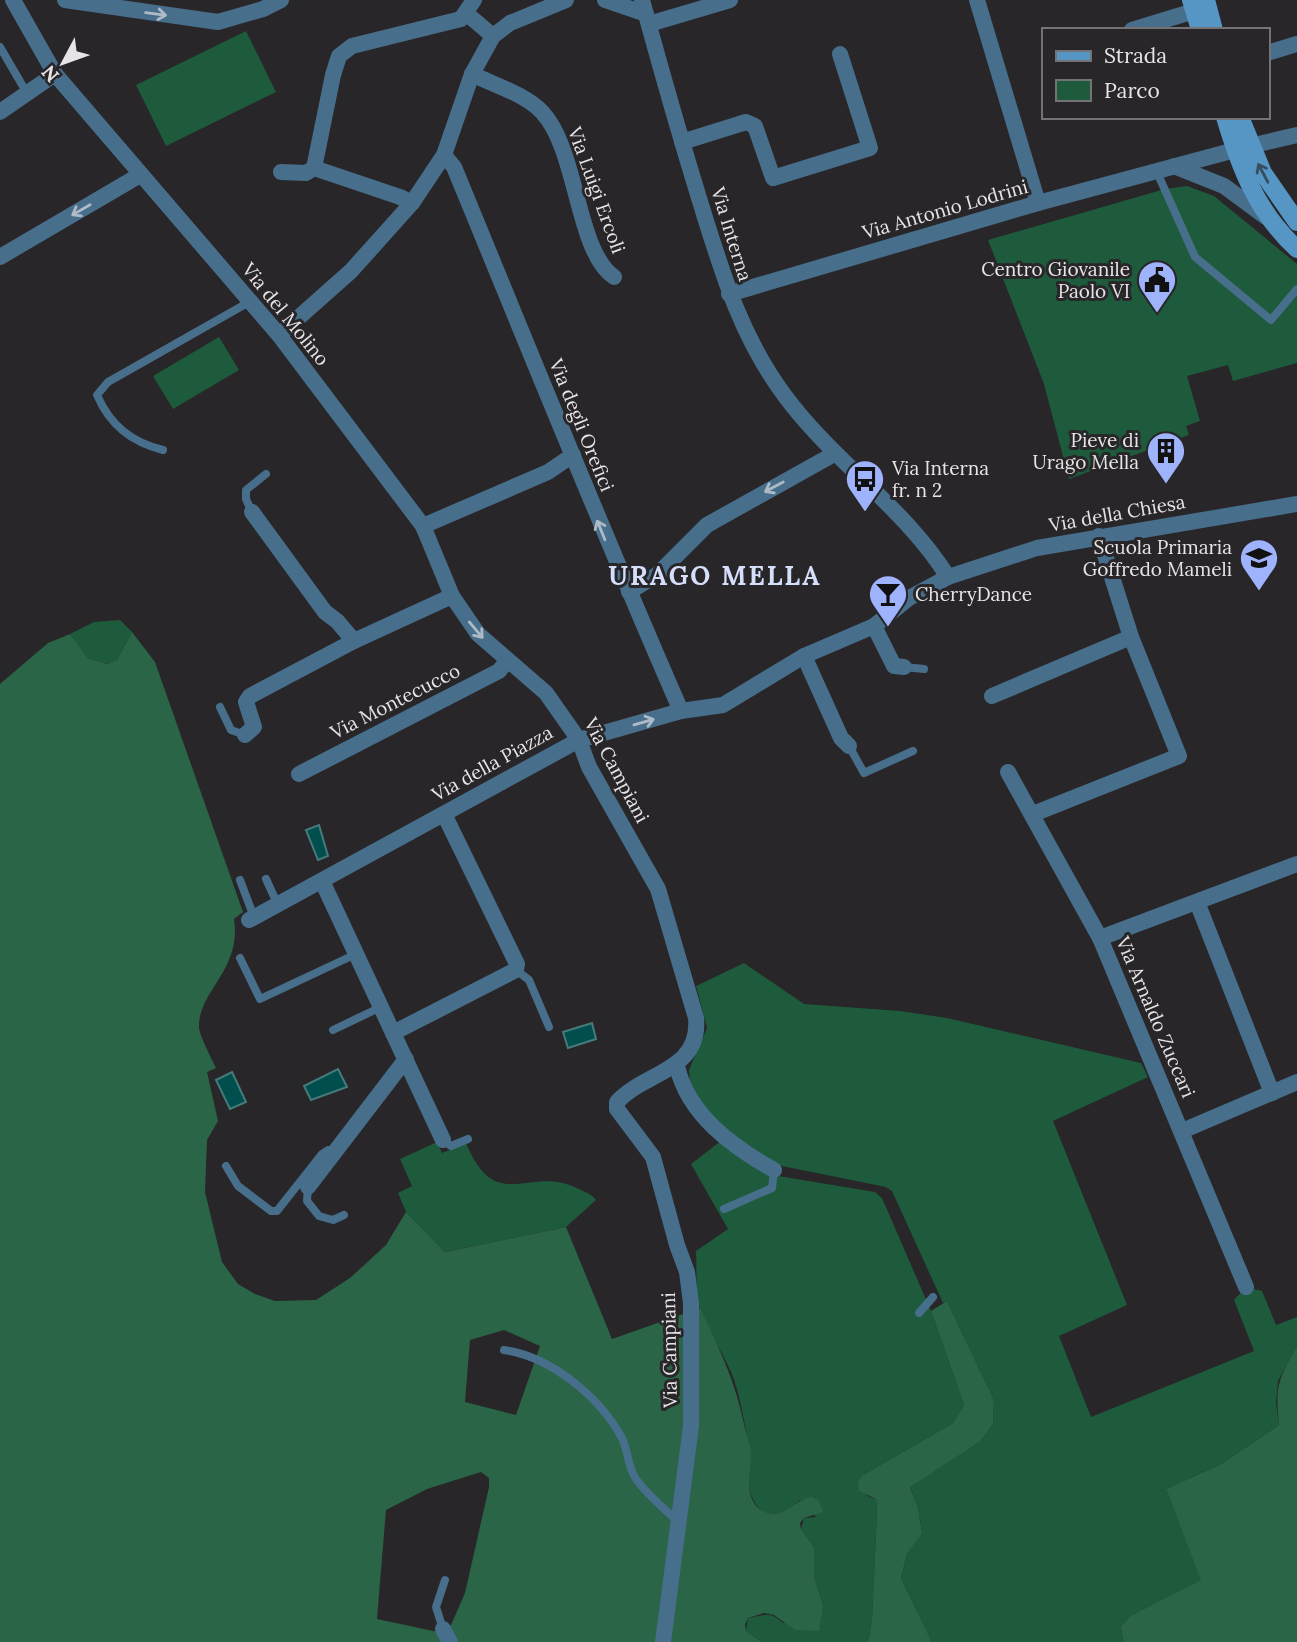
<svg xmlns="http://www.w3.org/2000/svg" width="1297" height="1642" viewBox="0 0 1297 1642" font-family="Lora,serif">
<rect width="100%" height="100%" fill="#282628"/>
<g fill="#1d5b3c">
<polygon points="246,31 276,92 166,146 136,85"/>
<polygon points="1187,186 1214,196 1297,264 1297,363 1233,381 1228,365 1187,376 1200,421 1186,426 1189,435 1069,479 1044,384 988,240 1165,189"/>
<polygon points="219,337 239,370 173,409 153,376"/>
<polygon points="120,620 132,632 117,660 107,664 88,658 70,634 94,622"/>
<polygon points="744,963 804,1004 900,1011 947,1018 1141,1063 1148,1077 1053,1121 1127,1305 1059,1336 1091,1417 1254,1351 1234,1300 1246,1287 1262,1291 1276,1325 1297,1317 1297,1346 1278,1381 1276,1403 1279,1425 1221,1464 1166,1489 1202,1580 1130,1616 1121,1626 1123,1642 932,1642 901,1578 907,1554 922,1532 918,1507 910,1486 981,1441 993,1424 994,1400 947,1301 943,1303 892,1191 886,1187 772,1164 716,1123 690,1085 689,1070 707,1028 696,986"/>
<path d="M 721,1141 L 766,1174 L 875,1192 L 882,1198 L 931,1311 L 964,1405 L 953,1423 L 863,1475 L 867,1496 L 876,1499 L 877,1510 L 872,1620 L 868,1642 L 762,1642 L 746,1631 L 748,1618 C 764,1616 769,1610 783,1623 L 823,1605 L 814,1577 L 814,1547 L 801,1529 L 804,1518 L 816,1517 L 800,1500 C 789,1510 771,1521 758,1507 C 742,1488 752,1461 748,1440 C 743,1418 740,1393 731,1372 C 722,1351 708,1331 700,1309 C 695,1293 697,1268 696,1251 L 728,1229 L 691,1164 Z"/>
<path d="M 437,1142 L 442,1153 L 466,1143 C 497,1217 528,1163 579,1189 C 585,1192 592,1194 596,1200 L 566,1227 L 445,1252 L 406,1212 L 398,1193 L 412,1186 L 400,1159 Z"/>
</g>
<g fill="#296546" fill-rule="evenodd">
<path d="M 132,632 L 155,662 L 243,912 L 234,919 C 242,970 198,991 199,1027 C 199,1035 212,1059 216,1068 L 207,1072 L 218,1121 L 207,1140 L 205,1192 L 222,1262 L 238,1284 L 255,1294 L 275,1301 L 316,1300 L 350,1278 L 386,1245 L 406,1212 L 445,1252 L 566,1227 L 612,1339 L 700,1308 C 719,1348 735,1380 744,1424 C 746,1434 751,1445 751,1456 C 750,1472 743,1500 763,1511 C 783,1521 794,1499 812,1497 L 819,1501 L 823,1512 L 804,1518 L 800,1523 L 801,1529 L 814,1547 L 814,1577 L 823,1605 L 819,1631 L 795,1630 L 774,1615 L 764,1613 L 748,1618 L 745,1625 L 746,1631 L 762,1642 L 0,1642 L 0,684 L 48,643 L 70,634 L 88,658 L 107,664 L 117,660 ZM 504,1330 L 540,1346 L 516,1415 L 465,1402 L 470,1340 ZM 481,1472 L 489,1478 L 489,1487 L 465,1593 L 451,1625 L 438,1632 L 377,1619 L 386,1510 L 427,1489 Z"/>
<polygon points="947,1301 994,1400 993,1424 981,1441 910,1487 918,1507 922,1533 907,1554 901,1578 932,1642 868,1642 872,1620 877,1510 876,1499 859,1491 858,1481 863,1475 953,1423 964,1405 931,1311"/>
<path d="M 1297,1346 L 1297,1642 L 1123,1642 L 1121,1626 L 1130,1616 L 1201,1580 L 1166,1489 L 1221,1464 L 1279,1425 C 1275,1386 1278,1380 1297,1346 Z"/>
</g>
<g fill="#014e4f" stroke="#467b7c" stroke-width="2">
<polygon points="319,825 328,856 318,860 306,830"/>
<polygon points="592,1023 596,1039 568,1048 563,1032"/>
<polygon points="338,1069 347,1087 311,1100 304,1086"/>
<polygon points="232,1072 246,1102 230,1109 216,1080"/>
</g>
<g fill="none" stroke-linecap="round" stroke-linejoin="round">
<g stroke="#476e8b" stroke-width="8">
<polyline points="0,47 28,95"/>
<polyline points="1156,170 1195,257 1271,320 1297,289"/>
<path d="M 163,450 C 131,442 110,425 97,395 L 108,382 L 251,301"/>
<polyline points="252,512 246,499 246,490 266,474"/>
<polyline points="904,667 924,669"/>
<polyline points="220,707 231,730 245,735"/>
<polyline points="849,746 864,773 913,751"/>
<polyline points="266,879 278,905"/>
<polyline points="240,880 254,917"/>
<polyline points="240,958 260,999 356,954"/>
<polyline points="516,970 529,980 549,1027"/>
<polyline points="333,1030 381,1007"/>
<polyline points="443,1140 451,1146 468,1139"/>
<polyline points="226,1166 238,1186 271,1211 277,1211 322,1154 328,1150 335,1151"/>
<polyline points="308,1187 307,1201 319,1216 333,1220 344,1215"/>
<polyline points="724,1209 772,1188 774,1170"/>
<polyline points="919,1313 933,1297"/>
<path d="M 504,1350 C 551,1357 599,1396 622,1438 C 628,1451 628,1468 636,1479 C 647,1495 664,1508 678,1522"/>
<polyline points="443,1629 436,1607 445,1580"/>
</g>
<g stroke="#476e8b" stroke-width="16">
<polyline points="13,0 55,74 279,335 423,526 548,472 573,455"/>
<polyline points="65,0 218,22 263,9 281,0"/>
<polyline points="605,0 646,14"/>
<path d="M 642,0 C 660,66 679,133 699,198 C 721,269 740,336 785,396 C 833,461 905,508 948,577"/>
<polyline points="977,0 1038,203"/>
<polyline points="467,14 493,36"/>
<polyline points="649,24 730,0"/>
<polyline points="1132,30 1194,11"/>
<polyline points="1267,53 1297,44"/>
<path d="M 472,74 C 494,85 525,94 542,112 C 578,150 576,251 614,277"/>
<polyline points="0,112 55,74"/>
<polyline points="682,142 746,122 755,126 773,178 870,148 840,54"/>
<polyline points="1250,146 1297,135"/>
<path d="M 444,155 L 454,167 C 529,349 602,531 681,711"/>
<polyline points="1174,166 1224,186 1266,217"/>
<polyline points="281,172 306,173 314,168"/>
<polyline points="412,203 400,197 314,168 333,75 339,56 352,46 461,19 474,0"/>
<polyline points="0,257 140,175"/>
<polyline points="729,294 1038,203 1235,150"/>
<polyline points="279,335 351,271 412,203 444,155 472,74 493,36 510,23 566,0"/>
<polyline points="252,512 325,612 337,621 354,641"/>
<path d="M 423,526 L 452,596 L 478,634 L 546,693 L 579,740 L 589,767 L 658,889 L 696,1018 C 701,1071 644,1072 617,1102 L 617,1109 L 653,1157 L 677,1245 L 687,1272 L 691,1303 L 691,1426 L 663,1642"/>
<polyline points="629,592 658,574 707,525 834,454"/>
<polyline points="874,626 894,666 904,667"/>
<polyline points="804,656 841,738 849,746"/>
<polyline points="992,696 1131,637"/>
<polyline points="245,735 254,727 246,702 250,696 354,641 452,596"/>
<polyline points="1008,772 1100,938 1246,1287"/>
<polyline points="299,774 499,671 507,661"/>
<polyline points="1033,814 1179,756 1131,637 1099,536"/>
<polyline points="322,881 443,1140"/>
<polyline points="1197,902 1272,1093"/>
<polyline points="249,920 579,740 681,711 723,705 804,656 874,626 909,598 948,577 1037,548 1297,504"/>
<polyline points="1100,938 1297,864"/>
<polyline points="393,1033 516,970 517,964 444,814"/>
<path d="M 677,1066 C 688,1115 733,1147 774,1170"/>
<polyline points="1182,1131 1297,1082"/>
<polyline points="308,1187 406,1059"/>
<polyline points="443,1629 450,1642"/>
</g>
<g stroke="#5696c5" stroke-width="18">
<polyline points="1191,0 1200,30"/>
<polyline points="1206,0 1214,30"/>
<path d="M 1225,117 C 1240,168 1257,212 1297,249"/>
<polyline points="1240,117 1263,173 1297,222"/>
</g>
</g>
<defs><path id="oneway-shaft" d="M-6 0H5M1.5-3L5.5 0L1.5 3" fill="none" stroke-width="1.6" stroke-linecap="round" stroke-linejoin="round" transform="scale(1.75)"/></defs>
<g stroke="#aebbc6">
<use href="#oneway-shaft" transform="translate(156 14) rotate(7)"/>
<use href="#oneway-shaft" transform="translate(81 210) rotate(150)"/>
<use href="#oneway-shaft" transform="translate(774 487) rotate(152)"/>
<use href="#oneway-shaft" transform="translate(601 530) rotate(-112)"/>
<use href="#oneway-shaft" transform="translate(476 630) rotate(50)"/>
<use href="#oneway-shaft" transform="translate(644 722) rotate(-16)"/>
</g>
<use stroke="#384d5f" href="#oneway-shaft" transform="translate(1263 173) rotate(-118)"/>
<defs>
<g id="civic-pin" transform="scale(2.0125)"><path d="M0 17L-7.5 6A9.5 9.5 0 1 1 7.5 6Z" fill="#9fb3fd" stroke="#282628"/><path d="M-.6-6.5H3V-4.5H.6V-3L4-1V1h2V6H-6V1h2V-1L-.6-3ZM-1.2 2.5V6h2.4V2.5Z" fill="#111"/></g>
<g id="building-pin" transform="scale(2.0125)"><path d="M0 17L-7.5 6A9.5 9.5 0 1 1 7.5 6Z" fill="#9fb3fd" stroke="#282628"/><path d="M-4-6H4V6H1V3H-1V6H-4ZM-2.5-4.3h1.7v1.8h-1.7ZM.8-4.3h1.7v1.8H.8ZM-2.5-1h1.7V.8h-1.7ZM.8-1h1.7V.8H.8Z" fill="#111"/></g>
<g id="bus-pin" transform="scale(2.0125)"><path d="M0 17L-7.5 6A9.5 9.5 0 1 1 7.5 6Z" fill="#9fb3fd" stroke="#282628"/><path d="M-5-6H5V4H4V6H2V4H-2V6H-4V4H-5ZM-3.5-4V0h7V-4ZM-3.5 1.2v1.5H-2V1.2ZM2 1.2v1.5H3.5V1.2Z" fill="#111"/></g>
<g id="school-pin" transform="scale(2.0125)"><path d="M0 17L-7.5 6A9.5 9.5 0 1 1 7.5 6Z" fill="#9fb3fd" stroke="#282628"/><path d="M0-5L7-2L0 1L-7-2ZM-4 1L0 2.5L4 1V4Q0 6-4 4Z" fill="#111"/></g>
<g id="bar-pin" transform="scale(2.0125)"><path d="M0 17L-7.5 6A9.5 9.5 0 1 1 7.5 6Z" fill="#9fb3fd" stroke="#282628"/><path d="M-6-5H6L.8 .8V4.5H3.5V6h-7V4.5H-.8V.8Z" fill="#111"/></g>
</defs>
<g fill-rule="evenodd">
<use href="#civic-pin" x="1157" y="280"/>
<use href="#building-pin" x="1166" y="451"/>
<use href="#bus-pin" x="865" y="479"/>
<use href="#school-pin" x="1259" y="558"/>
<use href="#bar-pin" x="888" y="594"/>
</g>
<g text-anchor="middle" stroke-width="6" stroke-linejoin="round" paint-order="stroke">
<g font-size="19" fill="#e6e4e6" stroke="#282628">
<text transform="translate(597 190) rotate(70)" y="7">Via Luigi Ercoli</text>
<text transform="translate(945 209) rotate(-16)" y="7">Via Antonio Lodrini</text>
<text transform="translate(732 234) rotate(73)" y="7">Via Interna</text>
<text transform="translate(286 314) rotate(51)" y="7">Via del Molino</text>
<text transform="translate(582 425) rotate(68)" y="7">Via degli Orefici</text>
<text transform="translate(1117 513) rotate(-10)" y="7">Via della Chiesa</text>
<text transform="translate(395 701) rotate(-27)" y="7">Via Montecucco</text>
<text transform="translate(492 763) rotate(-29)" y="7">Via della Piazza</text>
<text transform="translate(617 770) rotate(62)" y="7">Via Campiani</text>
<text transform="translate(1156 1017) rotate(67)" y="7">Via Arnaldo Zuccari</text>
<text transform="translate(669 1350) rotate(-91)" y="7">Via Campiani</text>
</g>
<g font-size="19" fill="#e6e4e6" stroke="#282628" text-anchor="end">
<text x="1130" y="276">Centro Giovanile<tspan x="1130" dy="22">Paolo VI</tspan></text>
<text x="1139" y="447">Pieve di<tspan x="1139" dy="22">Urago Mella</tspan></text>
<text x="892" y="475" text-anchor="start">Via Interna<tspan x="892" dy="22">fr. n 2</tspan></text>
<text x="1232" y="554">Scuola Primaria<tspan x="1232" dy="22">Goffredo Mameli</tspan></text>
<text x="915" y="601" text-anchor="start">CherryDance</text>
</g>
<g font-size="26" font-weight="bold" letter-spacing="2" fill="#d5defa" stroke="#282628">
<text x="715" y="585">URAGO MELLA</text>
</g>
</g>
<rect x="1042" y="28" width="228" height="91" fill="#282628" stroke="#747274" stroke-width="2"/>
<rect x="1056" y="51" width="35" height="10" fill="#5696c5" stroke="#747274" stroke-width="2"/>
<text x="1104" y="63" font-size="21" fill="#e6e4e6">Strada</text>
<rect x="1056" y="80" width="35" height="21" fill="#1d5b3c" stroke="#747274" stroke-width="2"/>
<text x="1104" y="98" font-size="21" fill="#e6e4e6">Parco</text>
<g transform="translate(63 63) rotate(229)" stroke="#282628" stroke-width="5" paint-order="stroke">
<path d="M0-5L12 26L0 18L-12 26Z" fill="#e6e4e6"/>
<text y="-10" font-size="19" font-weight="bold" text-anchor="middle" fill="#e6e4e6">N</text>
</g>
</svg>
